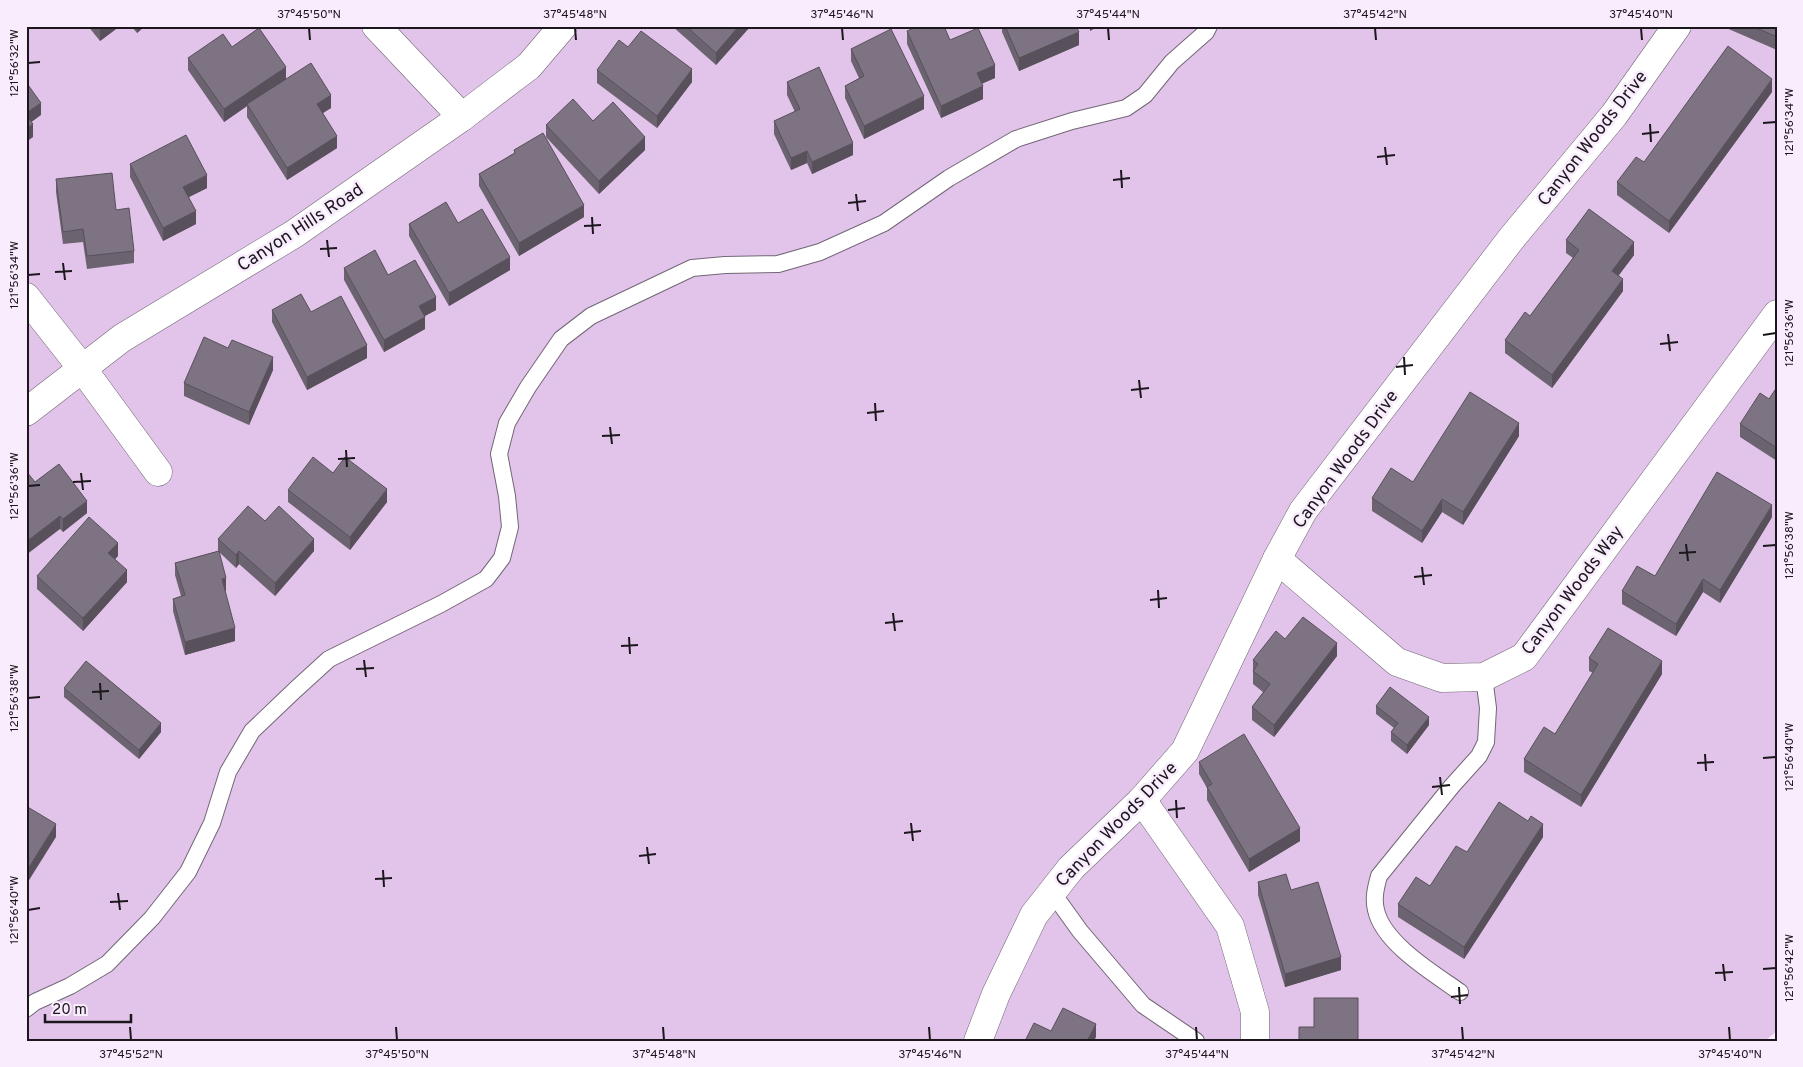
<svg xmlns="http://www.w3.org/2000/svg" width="1803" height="1067" viewBox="0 0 1803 1067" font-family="Overpass,sans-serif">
<rect width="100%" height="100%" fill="#f9ecfd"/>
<polygon fill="#e2c4ea" points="26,26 1777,26 1777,1031 1765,1041 26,1041"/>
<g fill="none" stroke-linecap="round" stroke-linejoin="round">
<g stroke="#726776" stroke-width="18">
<g id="service">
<polyline points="1052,892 1080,931 1143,1005 1196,1041"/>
<path d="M 1460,992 C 1433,973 1383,943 1376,910 C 1373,898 1376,887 1379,876 L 1452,786 L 1479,756 L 1486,742 L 1488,708 L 1484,677"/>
<polyline points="26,1009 35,1002 70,986 107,964 152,918 188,872 212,823 228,772 252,731 295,690 329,659 441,604 486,579 502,558 510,527 507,496 499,454 507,423 528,387 561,339 591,316 692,268 725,265 778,264 820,252 884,223 949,178 1016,139 1072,121 1126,108 1145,95 1172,62 1206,32 1209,26"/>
</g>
</g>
<g stroke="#726776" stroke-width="29">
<g id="minor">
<polyline points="376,26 462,117"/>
<polyline points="26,297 82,368 158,472"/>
<polyline points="26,412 122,338 294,234 462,117 529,66 563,26"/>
<polyline points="1277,559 1397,662 1442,678 1484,677 1524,657 1777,314"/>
<polyline points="1142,800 1230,926 1255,1012 1255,1041"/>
<polyline points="978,1041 996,994 1034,915 1071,868 1142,800 1185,751 1277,559 1303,511 1511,239 1614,115 1677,26"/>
</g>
</g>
<use href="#service" stroke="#fff" stroke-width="16"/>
<use href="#minor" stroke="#fff" stroke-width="28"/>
</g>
<g fill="#6c6370">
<polygon points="88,26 120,26 100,41"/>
<polygon points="131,26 145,26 137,33"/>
<polygon points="672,26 749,26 749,28 716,65"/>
<polygon points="1002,26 1076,26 1079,45 1019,71 1002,32"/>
<polygon points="1724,26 1777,26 1777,50 1724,27"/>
<polygon points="907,31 950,40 995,78 982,83 983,99 941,118 907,44"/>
<polygon points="232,47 286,79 331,108 322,113 337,148 287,180 247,117 247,106 224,122 188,70 188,58"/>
<polygon points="628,47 692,82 657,128 597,83 597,70"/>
<polygon points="851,49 924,109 864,139 845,98 845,86 859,78 851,61"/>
<polygon points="787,82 853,155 812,174 807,163 791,170 774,134 774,121 795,112 787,95"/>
<polygon points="1772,92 1669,233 1617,195 1617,182"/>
<polygon points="593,121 645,150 599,194 546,137 546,125"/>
<polygon points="514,150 584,217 519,256 479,186 479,174 514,153"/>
<polygon points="130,164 207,188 189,197 196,224 163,241 130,177"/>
<polygon points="56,179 116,210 134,251 134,263 87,269 83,242 63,244 56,192"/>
<polygon points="458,223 510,270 449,306 409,236 409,224"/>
<polygon points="1566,240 1634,255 1619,275 1623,291 1552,388 1505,353 1505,340 1530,316 1573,258 1566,253"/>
<polygon points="344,268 388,275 436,310 425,316 425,329 384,352 344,280"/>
<polygon points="272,310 311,312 367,358 307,390 272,322"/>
<polygon points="273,370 249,425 184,396 184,383"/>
<polygon points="1777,387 1777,461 1740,437 1740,424 1769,399"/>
<polygon points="1519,436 1463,525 1442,512 1422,543 1372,511 1372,498 1413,482"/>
<polygon points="35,482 87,513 63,532 60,529"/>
<polygon points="288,490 387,502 350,550 288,502"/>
<polygon points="1772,517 1720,603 1703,592 1676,636 1622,604 1622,591 1655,576"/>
<polygon points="265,521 314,551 275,596 239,564 236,568 219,552 226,591 225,591 235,641 185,655 173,611 173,599 181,596 175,575 175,563 218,551 218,539"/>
<polygon points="118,556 115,559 127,582 83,631 37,589 37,576"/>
<polygon points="1285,639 1337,656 1274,737 1252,720 1252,707 1263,692 1253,684 1253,660"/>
<polygon points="1589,658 1662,674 1581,807 1524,772 1524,759 1555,734 1593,673 1589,671"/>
<polygon points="64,688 161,732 139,759 64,697"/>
<polygon points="1376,706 1429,725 1407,754 1391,741 1391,732 1394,728 1376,714"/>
<polygon points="1199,762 1300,841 1249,872 1207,800 1207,788 1199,774"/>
<polygon points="1528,821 1543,837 1464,959 1398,917 1398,904 1430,886 1467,852"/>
<polygon points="1258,882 1291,890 1341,970 1285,987 1258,895"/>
</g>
<g fill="#58505b">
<polygon points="103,26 120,26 100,41 100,29"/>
<polygon points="137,26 145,26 137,33"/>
<polygon points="739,26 749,26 749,28 716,65 716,53"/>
<polygon points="1090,26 1099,26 1090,31"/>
<polygon points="1079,32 1079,45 1019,71 1019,58"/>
<polygon points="995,65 995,78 977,86 977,73"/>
<polygon points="286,67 286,80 247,104 247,106 224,122 224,109"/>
<polygon points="692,69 692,82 657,128 657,116"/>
<polygon points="1772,79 1772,92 1669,233 1669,221"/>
<polygon points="983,86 983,99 941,118 941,106"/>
<polygon points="331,95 331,108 317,117 317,104"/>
<polygon points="924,96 924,109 864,139 864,126"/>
<polygon points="41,103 41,115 26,126 26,113"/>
<polygon points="33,124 33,137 26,142 26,129"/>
<polygon points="337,136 337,148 287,180 287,168"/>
<polygon points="645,137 645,150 599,194 599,181"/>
<polygon points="853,143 853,155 812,174 812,162"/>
<polygon points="807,151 807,163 791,170 791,158"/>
<polygon points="207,175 207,188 183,200 183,187"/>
<polygon points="584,205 584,217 519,256 519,243"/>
<polygon points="196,211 196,224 163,241 163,228"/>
<polygon points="1634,242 1634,255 1612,284 1612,271"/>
<polygon points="510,257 510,270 449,306 449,293"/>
<polygon points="1623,279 1623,291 1552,388 1552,375"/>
<polygon points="436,297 436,310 419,319 419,306"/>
<polygon points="425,317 425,329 384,352 384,340"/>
<polygon points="367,345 367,358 307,390 307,377"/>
<polygon points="273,357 273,370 249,425 249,412"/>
<polygon points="1519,423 1519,436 1463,525 1463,512"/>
<polygon points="387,489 387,502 350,550 350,537"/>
<polygon points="1442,499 1442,512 1422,543 1422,531"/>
<polygon points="87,501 87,513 63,532 63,519"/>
<polygon points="1772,505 1772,517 1720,603 1720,590"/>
<polygon points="60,516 60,529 26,555 26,542"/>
<polygon points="314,539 314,551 275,596 275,583"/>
<polygon points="118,543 118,556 108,566 108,553"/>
<polygon points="239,551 239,564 236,568 236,555"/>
<polygon points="127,570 127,582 83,631 83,618"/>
<polygon points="226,578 226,591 222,592 222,579"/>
<polygon points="1703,579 1703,592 1676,636 1676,624"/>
<polygon points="235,628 235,641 185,655 185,642"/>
<polygon points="1337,643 1337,656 1274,737 1274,725"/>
<polygon points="1662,661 1662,674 1581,807 1581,795"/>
<polygon points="1429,717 1429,725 1407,754 1407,745"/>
<polygon points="161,723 161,732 139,759 139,750"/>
<polygon points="56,824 56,837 26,885 26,872"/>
<polygon points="1543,824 1543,837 1464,959 1464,947"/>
<polygon points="1300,828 1300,841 1249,872 1249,859"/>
<polygon points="1341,957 1341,970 1285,987 1285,974"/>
<polygon points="1096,1024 1096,1037 1094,1041 1087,1041"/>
</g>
<g fill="#7e7382" stroke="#58505b">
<polygon points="686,26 739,26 716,53"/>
<polygon points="918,26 944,26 950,40 978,28 995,65 977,73 983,86 941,106 907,31"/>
<polygon points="1005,26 1076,26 1079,32 1019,58"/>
<polygon points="1752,26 1777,26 1777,37"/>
<polygon points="259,28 286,67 224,109 188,58 223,34 232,47"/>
<polygon points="891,29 924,96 864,126 845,86 864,76 851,49"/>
<polygon points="641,31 692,69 657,116 597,70 619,40 628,47"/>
<polygon points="1728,46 1772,79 1669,221 1617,182 1636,157 1644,162"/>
<polygon points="311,63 331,95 317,104 337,136 287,168 247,104"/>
<polygon points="819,67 853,143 812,162 807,151 791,158 774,121 800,109 787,82"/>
<polygon points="26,82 41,103 26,113"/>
<polygon points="573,99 593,121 613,102 645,137 599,181 546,125"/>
<polygon points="26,115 33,124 26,129"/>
<polygon points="543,133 584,205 519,243 479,174 515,153 514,150"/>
<polygon points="186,135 207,175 183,187 196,211 163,228 130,164"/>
<polygon points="112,173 116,210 129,208 134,251 87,256 83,229 63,232 56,179"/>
<polygon points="446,202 458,223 482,209 510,257 449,293 409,224"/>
<polygon points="1589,209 1634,242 1612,271 1623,279 1552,375 1505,340 1525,312 1530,316 1579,250 1566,240"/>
<polygon points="375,250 388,275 415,260 436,297 419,306 425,317 384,340 344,268"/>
<polygon points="301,294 311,312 341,296 367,345 307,377 272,310"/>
<polygon points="204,337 228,348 232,340 273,357 249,412 184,383"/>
<polygon points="1777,387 1777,448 1740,424 1760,393 1769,399"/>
<polygon points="1470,392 1519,423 1463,512 1442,499 1422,531 1372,498 1391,468 1413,482"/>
<polygon points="313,457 333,473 345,457 387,489 350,537 288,490"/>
<polygon points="59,464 87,501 63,519 60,516 26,542 26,471 35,482"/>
<polygon points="1717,472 1772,505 1720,590 1703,579 1676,624 1622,591 1637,566 1655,576"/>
<polygon points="248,506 265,521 279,506 314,539 275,583 239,551 236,555 218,539"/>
<polygon points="89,517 118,543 108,553 127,570 83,618 37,576"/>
<polygon points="219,551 226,578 222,579 235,628 185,642 173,599 185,595 175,563"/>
<polygon points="1303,617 1337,643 1274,725 1252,707 1270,684 1253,671 1258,664 1253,660 1276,631 1285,639"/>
<polygon points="1608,628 1662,661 1581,795 1524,759 1544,727 1555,734 1598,664 1589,658"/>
<polygon points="86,661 161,723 139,750 64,688"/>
<polygon points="1390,687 1429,717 1407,745 1391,732 1398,723 1376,706"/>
<polygon points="1244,734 1300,828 1249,859 1207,787 1212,784 1199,762"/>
<polygon points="1499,802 1528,821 1531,816 1543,824 1464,947 1398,904 1416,877 1430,886 1456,846 1467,852"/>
<polygon points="26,806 56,824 26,872"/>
<polygon points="1286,874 1291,890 1318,882 1341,957 1285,974 1258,882"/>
<polygon points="1314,998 1358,998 1358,1041 1299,1041 1299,1027 1314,1027"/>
<polygon points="1063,1008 1096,1024 1087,1041 1025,1041 1034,1023 1051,1031"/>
</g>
<path fill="none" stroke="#1c171d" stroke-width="2" d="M 309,28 L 310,40M 575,28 L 576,40M 842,28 L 843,40M 1108,28 L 1109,40M 1375,28 L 1376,40M 1641,28 L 1642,40M 28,63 L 40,62M 1763,123 L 1776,122M 1650,124 L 1651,142M 1642,134 L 1659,132M 1385,147 L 1387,165M 1377,157 L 1395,155M 1121,170 L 1122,188M 1113,180 L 1130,178M 856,194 L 858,211M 848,203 L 866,201M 592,217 L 593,234M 584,226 L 601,225M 327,240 L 329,257M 320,249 L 337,248M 63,263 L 65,280M 55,272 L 72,271M 28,275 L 40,274M 1668,334 L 1670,351M 1763,335 L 1776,333M 1660,344 L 1678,342M 1404,357 L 1405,375M 1396,367 L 1413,365M 1139,380 L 1141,398M 1131,390 L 1149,388M 875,403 L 876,421M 867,413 L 884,411M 610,427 L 612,444M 602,436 L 620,435M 346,450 L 347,467M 338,459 L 355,458M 81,473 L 83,490M 73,482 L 91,481M 28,486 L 40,485M 1686,544 L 1688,561M 1763,546 L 1776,545M 1679,553 L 1696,552M 1422,567 L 1424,585M 1414,577 L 1432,575M 1158,590 L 1159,608M 1150,600 L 1167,598M 893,613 L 895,631M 885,623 L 903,621M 629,637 L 630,654M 621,646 L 638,645M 364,660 L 366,677M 356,669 L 374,668M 100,683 L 101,700M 92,692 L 109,691M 28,698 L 40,697M 1705,754 L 1706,771M 1763,758 L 1776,757M 1697,763 L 1714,762M 1440,777 L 1442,795M 1432,787 L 1450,785M 1176,800 L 1177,818M 1168,810 L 1185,808M 911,823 L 913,841M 904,833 L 921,831M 647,847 L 649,864M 639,856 L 656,854M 383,870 L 384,887M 375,879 L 392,878M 118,893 L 120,910M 110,902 L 128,901M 28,910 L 40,908M 1723,964 L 1725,981M 1763,969 L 1776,968M 1715,973 L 1733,972M 1459,987 L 1460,1004M 1451,997 L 1468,995M 130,1027 L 131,1040M 396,1027 L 397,1040M 663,1027 L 664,1040M 929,1027 L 930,1040M 1196,1027 L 1197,1040M 1462,1027 L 1463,1040M 1729,1027 L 1730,1040"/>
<g text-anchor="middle" stroke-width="5" stroke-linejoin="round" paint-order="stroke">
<g font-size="18" fill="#1c171d" stroke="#f9ecfd">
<text transform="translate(1592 138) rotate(-52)" y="6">Canyon Woods Drive</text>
<text transform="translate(300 227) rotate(-33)" y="6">Canyon Hills Road</text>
<text transform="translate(1345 459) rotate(-54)" y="6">Canyon Woods Drive</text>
<text transform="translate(1572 590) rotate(-53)" y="6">Canyon Woods Way</text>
<text transform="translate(1116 824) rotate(-46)" y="6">Canyon Woods Drive</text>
</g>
</g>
<rect width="1803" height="1067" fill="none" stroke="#f9ecfd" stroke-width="55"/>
<path d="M45 1014v8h86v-8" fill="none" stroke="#1c171d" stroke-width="2.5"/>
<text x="52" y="1014" font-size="15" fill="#1c171d" stroke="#f9ecfd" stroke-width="4" paint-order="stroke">20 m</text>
<rect x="28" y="28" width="1748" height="1012" fill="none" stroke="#1c171d" stroke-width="2"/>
<g font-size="12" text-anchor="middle" fill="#1c171d">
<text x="309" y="18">37°45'50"N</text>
<text x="575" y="18">37°45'48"N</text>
<text x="842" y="18">37°45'46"N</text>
<text x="1108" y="18">37°45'44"N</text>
<text x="1375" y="18">37°45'42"N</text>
<text x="1641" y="18">37°45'40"N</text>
<text transform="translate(14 63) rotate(-90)" y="4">121°56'32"W</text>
<text transform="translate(1789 122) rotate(-90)" y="4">121°56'34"W</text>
<text transform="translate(14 275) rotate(-90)" y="4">121°56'34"W</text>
<text transform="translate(1789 333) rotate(-90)" y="4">121°56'36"W</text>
<text transform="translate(14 486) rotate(-90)" y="4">121°56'36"W</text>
<text transform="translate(1789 545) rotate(-90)" y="4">121°56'38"W</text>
<text transform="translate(14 698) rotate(-90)" y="4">121°56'38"W</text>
<text transform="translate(1789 757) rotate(-90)" y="4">121°56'40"W</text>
<text transform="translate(14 910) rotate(-90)" y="4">121°56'40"W</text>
<text transform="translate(1789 968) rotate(-90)" y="4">121°56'42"W</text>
<text x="131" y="1058">37°45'52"N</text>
<text x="397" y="1058">37°45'50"N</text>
<text x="664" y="1058">37°45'48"N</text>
<text x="930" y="1058">37°45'46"N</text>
<text x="1197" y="1058">37°45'44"N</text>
<text x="1463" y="1058">37°45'42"N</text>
<text x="1730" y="1058">37°45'40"N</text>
</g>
</svg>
